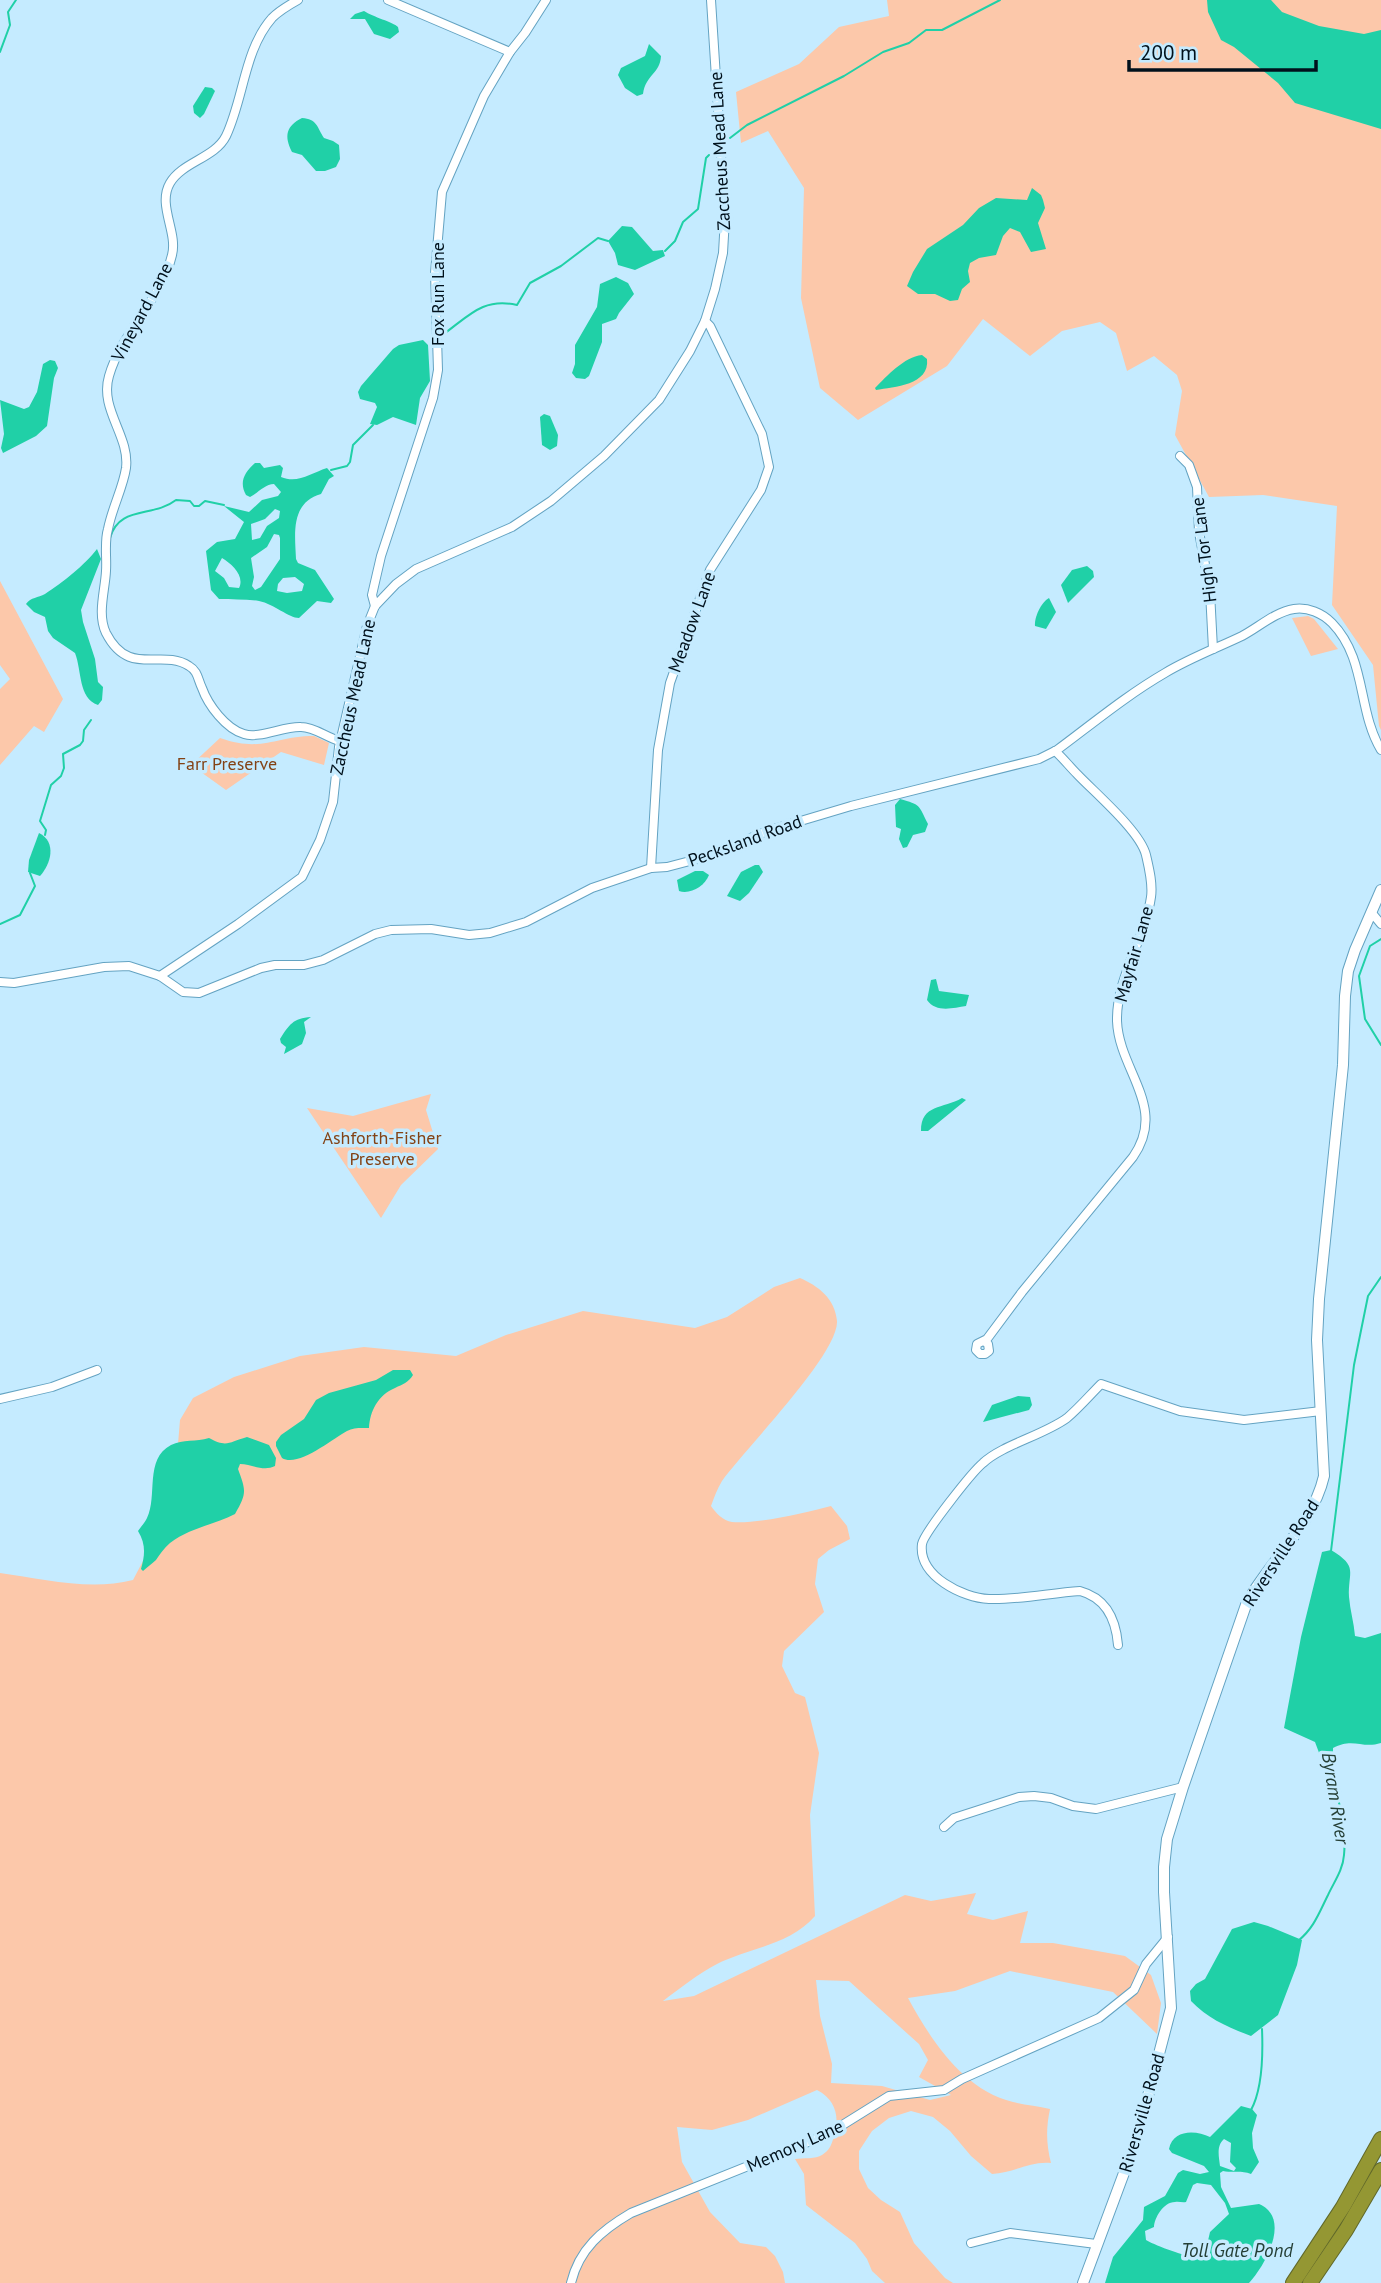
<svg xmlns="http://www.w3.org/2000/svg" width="1381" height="2283" viewBox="0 0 1381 2283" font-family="'PT Sans',sans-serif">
<rect width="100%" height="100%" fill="#c5ebff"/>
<g fill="#fcc8aa" fill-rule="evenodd">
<polygon points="887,0 1381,0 1381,730 1379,726 1373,665 1332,605 1337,506 1263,495 1209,497 1175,435 1182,391 1177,375 1154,356 1127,371 1116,333 1100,322 1062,331 1030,356 983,319 947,366 858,420 820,388 801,298 804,188 768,131 741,143 736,92 799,64 839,27 889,16"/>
<polygon points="0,581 63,699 44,732 34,726 0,765 0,689 10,679 0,665"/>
<polygon points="1308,616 1314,619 1338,649 1311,656 1292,618"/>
<path d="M 314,736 L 329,743 L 324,765 L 281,752 L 226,790 L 191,765 L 220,738 C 263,753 274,736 314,736 Z"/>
<polygon points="431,1094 426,1110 438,1149 401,1185 381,1218 307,1108 353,1116"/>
<path d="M 800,1278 C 818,1286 835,1298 837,1321 C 839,1354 744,1450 722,1481 C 717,1489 714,1498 711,1506 C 716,1513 723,1521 732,1522 C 757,1524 806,1513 831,1506 L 847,1526 L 850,1539 L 829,1550 L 818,1559 L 815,1584 L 824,1612 L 784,1651 L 782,1666 L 795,1693 L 805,1697 L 819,1753 L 810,1815 L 815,1916 C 790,1945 749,1948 717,1964 C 699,1973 679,1989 663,2001 L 694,1996 L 905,1895 L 931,1901 L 976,1893 L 967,1914 L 993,1920 L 1028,1911 L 1020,1943 L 1053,1943 L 1125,1956 L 1151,1975 L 1161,2003 L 1157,2034 L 1113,1992 L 1010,1971 L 955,1991 L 908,1998 C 931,2040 963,2090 1013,2102 C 1025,2105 1038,2106 1050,2109 C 1046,2128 1046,2143 1051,2163 C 1030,2161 1013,2173 992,2174 L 971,2156 L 950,2131 L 933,2117 L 911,2111 L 889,2118 L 872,2131 L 859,2151 L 859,2169 L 868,2188 L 881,2200 L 900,2212 L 914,2243 L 945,2278 L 953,2283 L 885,2283 L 872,2271 L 867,2259 L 855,2243 L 806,2205 L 804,2174 L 795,2159 C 803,2158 816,2159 822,2155 C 830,2150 831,2145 834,2137 C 840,2117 836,2100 817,2090 L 748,2120 L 712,2130 L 677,2127 L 682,2162 L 710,2212 L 740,2243 L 766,2247 L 775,2256 L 783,2272 L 785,2283 L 0,2283 L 0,1573 C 43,1579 90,1591 133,1580 L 153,1542 L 178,1444 L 180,1420 L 193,1398 L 234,1377 L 300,1356 L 364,1347 L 456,1356 L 506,1335 L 583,1311 L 695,1328 L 727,1317 L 774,1287 ZM 816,1980 L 849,1981 L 919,2044 L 928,2060 L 919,2077 L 951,2095 L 930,2100 L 882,2086 L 831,2083 L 832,2064 L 820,2016 Z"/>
</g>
<g fill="#20d0a7" fill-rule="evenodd">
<polygon points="1207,0 1271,0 1282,12 1319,26 1364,34 1381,30 1381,129 1295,103 1278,83 1234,47 1221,40 1208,12"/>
<path d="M 364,11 C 373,17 393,22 398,27 L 399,32 L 390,39 L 374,34 L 365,19 L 350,19 L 355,14 Z"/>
<path d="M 649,44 L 661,56 C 660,74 646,74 643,94 L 637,96 L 625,88 L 618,75 L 621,68 L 645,56 Z"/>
<polygon points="205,87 212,88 215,91 204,114 200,118 194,113 193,106"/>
<path d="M 302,118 C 317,119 317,127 324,138 L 333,141 L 339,145 L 340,159 L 336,167 L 325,171 L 316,171 L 302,155 L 292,152 C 284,136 286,126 302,118 Z"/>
<polygon points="1032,188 1041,195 1043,200 1045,208 1038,223 1046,249 1031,252 1020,232 1010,228 1003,236 996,255 979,258 970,263 968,271 970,282 962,289 958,300 950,301 935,294 918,294 907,286 913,272 927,249 963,225 979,208 996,198 1027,200"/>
<polygon points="622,226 632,227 653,251 663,250 665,256 635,270 618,265 615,253 608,241"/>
<polygon points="616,277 628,283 634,294 619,313 616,319 602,324 602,342 589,376 585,379 576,378 572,373 575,364 575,345 597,307 600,284"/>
<polygon points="423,340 428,345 430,381 420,398 416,425 393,417 377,425 370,424 377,407 375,403 360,399 358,392 361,386 393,349 399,345"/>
<path d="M 922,355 L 927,359 C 930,385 894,387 876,390 L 875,388 C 887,376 904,357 922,355 Z"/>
<polygon points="50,360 55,361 58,368 54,378 47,426 36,436 3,453 1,448 4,434 0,400 24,409 29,407 37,392 43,364"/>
<polygon points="544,414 550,416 558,435 557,446 550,450 542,445 540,417"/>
<path d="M 255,463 L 260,463 L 264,468 L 280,465 L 283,468 L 281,477 C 298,484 311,473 327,468 L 334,476 L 329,479 L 321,494 C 290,503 295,534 296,559 L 298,563 L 315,570 L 334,599 L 331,603 L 317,601 L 299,618 C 289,618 274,604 259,601 C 246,599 232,600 219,599 L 211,590 L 206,551 L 217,542 L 235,539 L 244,522 L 224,506 L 249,512 L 262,500 L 278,496 L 281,492 L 274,484 C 265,484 258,493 250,497 L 246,495 C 239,482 244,473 255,463 ZM 275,509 L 280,511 L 279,518 L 267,526 L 260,538 L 252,540 L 251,524 L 265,519 ZM 274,534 L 279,535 L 280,538 L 280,559 L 261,587 L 255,590 L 252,586 L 254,577 L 251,558 L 267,547 ZM 222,558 C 232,564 245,576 239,588 L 229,587 L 224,578 L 215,571 ZM 295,577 L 304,584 L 302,591 L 287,593 L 277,591 L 278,584 L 283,578 Z"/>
<path d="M 97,549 L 101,559 L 81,610 L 83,622 L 95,659 L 98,682 L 103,687 L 102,700 L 98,705 C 78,698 82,671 75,653 L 53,638 L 48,631 L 45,617 L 34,612 L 26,604 C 31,597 38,598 45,594 C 62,583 86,564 97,549 Z"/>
<polygon points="1087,566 1093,571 1094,577 1068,603 1061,585 1072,570"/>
<path d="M 1049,598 L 1056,612 L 1046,629 L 1035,626 C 1034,618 1041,602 1049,598 Z"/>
<path d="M 900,799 C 921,805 918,804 928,824 L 925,832 L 913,835 L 907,847 L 903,848 L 899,839 L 901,829 L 896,827 L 895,805 Z"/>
<path d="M 39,833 C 57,842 51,864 40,876 L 28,872 L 29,860 Z"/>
<polygon points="755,865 759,865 763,872 749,893 740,901 727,896 741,872"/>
<path d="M 695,871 L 703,871 L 709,875 C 705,886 690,895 679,891 L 677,880 Z"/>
<path d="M 936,979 L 939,991 L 969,995 L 966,1006 C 953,1008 936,1013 927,1000 L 931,980 Z"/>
<path d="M 311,1017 L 304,1022 L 306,1033 L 302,1044 L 284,1054 L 286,1047 L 281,1043 L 280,1039 C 289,1025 293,1018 311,1017 Z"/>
<path d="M 962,1098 L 966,1100 L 928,1131 L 921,1131 C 921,1104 943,1109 962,1098 Z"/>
<path d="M 393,1370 L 410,1370 L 413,1375 C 408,1383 403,1384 395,1388 C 378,1395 370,1411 369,1428 C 363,1428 354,1427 347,1431 C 332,1439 298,1468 282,1458 L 276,1446 L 276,1442 L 281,1435 L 304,1419 L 316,1400 L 329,1393 L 376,1380 Z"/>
<polygon points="1018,1396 1030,1397 1032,1405 1029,1410 983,1422 992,1405"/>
<path d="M 247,1437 L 269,1445 L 276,1458 L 275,1466 C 263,1472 252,1464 240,1464 L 238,1469 C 246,1491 247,1493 235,1514 C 214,1525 189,1528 170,1543 C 164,1548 160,1554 156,1560 C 152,1564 147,1567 143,1571 L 141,1569 C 145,1555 146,1544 138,1531 C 141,1527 145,1522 147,1518 C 158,1496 144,1459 171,1445 C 183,1439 196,1442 209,1438 C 227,1448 229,1442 247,1437 Z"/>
<path d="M 1331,1550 C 1359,1567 1348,1571 1349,1597 C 1350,1610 1354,1623 1355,1636 L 1365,1638 L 1381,1633 L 1381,1743 C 1362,1749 1353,1737 1333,1748 L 1333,1762 L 1324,1766 L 1315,1742 L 1284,1728 L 1301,1637 L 1322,1552 Z"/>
<path d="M 1254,1922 L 1268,1926 L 1302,1940 L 1297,1965 L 1278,2015 L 1251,2036 C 1228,2027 1208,2019 1191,2001 L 1190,1991 L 1196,1984 L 1205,1979 L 1232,1929 Z"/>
<path d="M 1241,2106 L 1252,2109 L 1257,2115 L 1252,2133 L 1253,2148 L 1259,2162 L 1251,2174 C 1241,2170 1234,2173 1223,2171 L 1220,2173 L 1221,2187 L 1231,2208 L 1259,2204 C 1292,2218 1265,2266 1249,2283 L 1105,2283 L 1113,2257 L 1143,2220 L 1144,2207 L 1165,2196 L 1178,2173 L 1183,2170 L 1200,2174 L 1209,2172 L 1204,2166 L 1172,2153 L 1169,2149 C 1173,2129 1196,2130 1210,2137 ZM 1224,2139 L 1231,2143 L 1230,2162 L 1236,2168 L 1234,2171 L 1220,2166 C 1219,2157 1216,2146 1224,2139 ZM 1197,2183 L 1211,2185 L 1225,2203 L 1229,2214 L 1210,2232 L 1207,2245 C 1202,2248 1199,2254 1194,2256 C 1188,2258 1152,2244 1146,2240 L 1145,2231 L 1154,2227 C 1154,2219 1163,2202 1175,2202 C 1179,2201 1182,2203 1186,2202 L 1193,2185 Z"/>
</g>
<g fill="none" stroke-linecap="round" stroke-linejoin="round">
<g stroke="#20d0a7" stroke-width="2">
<polyline points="0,52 10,25 8,12 16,0"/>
<polyline points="730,138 747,125 844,76 883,52 909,43 926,30 942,30 1000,0"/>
<polyline points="665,251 675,241 683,222 698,209 706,158 709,155"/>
<path d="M 441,336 C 468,317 482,297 517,305 L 530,283 L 561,266 L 598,238 L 608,241"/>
<polyline points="331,470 347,466 350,462 353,445 373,425"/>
<path d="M 110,538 C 119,505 153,518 176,500 L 190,501 L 194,506 L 199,506 L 205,501 L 224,505"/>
<polyline points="45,835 46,830 40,821 51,785 61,776 64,768 63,754 80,745 83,741 84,730 91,720"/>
<polyline points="0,924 20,915 35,886 30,873"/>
<polyline points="1381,939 1370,946 1359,976 1365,1019 1381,1045"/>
<polyline points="1331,1551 1354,1365 1368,1296 1381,1277"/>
<path d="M 1298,1941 C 1314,1928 1319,1913 1328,1895 C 1334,1882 1343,1870 1344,1855 C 1347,1824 1336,1792 1329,1762"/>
<path d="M 1251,2110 C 1263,2088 1263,2053 1262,2029"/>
</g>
<g stroke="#64a3c2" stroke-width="10">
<g id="street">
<path d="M 298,0 C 289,5 279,11 272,18 C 244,50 244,98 226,136 C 215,158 182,162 170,183 C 157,205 178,232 172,255 C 162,298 121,333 109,376 C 99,409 130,436 126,468 C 123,488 112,508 108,529 C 104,542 107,557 106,571 C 105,591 97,614 106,633 C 129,678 161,648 189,666 C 198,671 198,680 202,688 C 208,705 226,729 244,734 C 259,739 284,726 301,727 C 315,727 327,738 340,741"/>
<polyline points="388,0 510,52"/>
<polyline points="1180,456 1189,465 1197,487 1199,532 1210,592 1213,649"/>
<polyline points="375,606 372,595 381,556 433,398 438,370 435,273 442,192 484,96 510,52 525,33 546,0"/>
<polyline points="651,868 658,750 670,683 710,570 761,490 769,467 762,434 710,326 705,321"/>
<polyline points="1371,912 1381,924"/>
<polyline points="160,976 238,924 302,877 320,840 333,802 339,747 367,626 375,606 396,584 416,569 512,527 551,501 604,456 659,400 690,351 705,321 715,289 723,253 725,218 711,0"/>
<path d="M 0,982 L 14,983 L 104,967 L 129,966 L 160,976 L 183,992 L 199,993 L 261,968 L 275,965 L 304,965 L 323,960 L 375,934 L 391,930 L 431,929 L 469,935 L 490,933 L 526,922 L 592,888 L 651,868 L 667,867 L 709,856 L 767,831 L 851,806 L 1039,759 L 1057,750 C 1092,724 1127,695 1165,673 C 1190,658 1217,648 1242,636 C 1259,627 1275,612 1294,609 C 1308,607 1322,613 1332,623 C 1367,659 1357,710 1381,750"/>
<path d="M 984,1341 L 988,1344 L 989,1351 L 985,1354 L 980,1354 L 976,1350 L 977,1344 L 987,1339 L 1022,1292 L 1133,1157 C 1168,1107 1119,1071 1117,1021 C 1116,978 1145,939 1151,897 C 1153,884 1149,868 1146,855 C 1140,831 1095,793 1077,774 C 1069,766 1063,758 1055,751"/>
<polyline points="0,1399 52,1387 97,1370"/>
<path d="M 1118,1645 C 1116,1620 1106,1598 1080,1591 C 1050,1593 1019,1600 989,1599 C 963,1598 918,1576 922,1544 C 924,1533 972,1472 983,1463 C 1002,1445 1044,1435 1067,1418 C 1079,1408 1090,1395 1101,1384 L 1180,1411 L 1244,1420 L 1321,1411"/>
<polyline points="944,1827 954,1818 1019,1797 1034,1796 1051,1798 1073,1806 1096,1809 1183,1787"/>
<polyline points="971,2243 1010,2233 1096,2244"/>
<path d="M 571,2283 C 579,2249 602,2230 631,2213 L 828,2134 L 889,2096 L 944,2090 L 962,2079 L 1099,2018 L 1134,1990 L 1146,1964 L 1168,1937"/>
</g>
</g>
<g stroke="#64a3c2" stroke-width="12">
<path id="secondary" d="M 1083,2283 L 1137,2138 L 1171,2008 L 1164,1892 L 1164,1867 L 1167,1839 L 1183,1787 L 1247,1602 C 1271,1560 1313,1524 1324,1476 L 1317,1340 L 1319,1299 L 1343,1065 L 1345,996 L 1348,971 L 1355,950 L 1381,890"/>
</g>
<g stroke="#60682b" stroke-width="16">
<g id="highway">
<polyline points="1293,2283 1343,2207 1381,2139"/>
<polyline points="1310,2283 1346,2230 1381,2170"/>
</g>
</g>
<use href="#street" stroke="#fff" stroke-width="8"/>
<use href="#secondary" stroke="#fff" stroke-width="10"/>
<use href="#highway" stroke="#949733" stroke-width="14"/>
</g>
<g text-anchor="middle" stroke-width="7" stroke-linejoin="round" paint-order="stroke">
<g font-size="18" fill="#00111c" stroke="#c5ebff">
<text transform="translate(720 151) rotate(-93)" y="6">Zaccheus Mead Lane</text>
<text transform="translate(438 294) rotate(-90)" y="6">Fox Run Lane</text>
<text transform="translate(142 312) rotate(-62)" y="6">Vineyard Lane</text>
<text transform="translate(1204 550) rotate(-97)" y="6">High Tor Lane</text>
<text transform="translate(692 622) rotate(-70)" y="6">Meadow Lane</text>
<text transform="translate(353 697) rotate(-78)" y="6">Zaccheus Mead Lane</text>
<text transform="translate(745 841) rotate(-20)" y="6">Pecksland Road</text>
<text transform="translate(1134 954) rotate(-74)" y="6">Mayfair Lane</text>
<text transform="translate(1281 1553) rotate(-57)" y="6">Riversville Road</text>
<text transform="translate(1142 2113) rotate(-74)" y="6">Riversville Road</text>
<text transform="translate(795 2146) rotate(-24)" y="6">Memory Lane</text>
</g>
<g font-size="18" fill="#834215" stroke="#c5ebff">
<text x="227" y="770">Farr Preserve</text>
<text x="382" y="1144">Ashforth-Fisher<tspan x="382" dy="21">Preserve</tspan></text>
</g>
<g font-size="19" font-style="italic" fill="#253f36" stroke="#c5ebff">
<text transform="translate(1336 1798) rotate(81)" y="7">Byram River</text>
<text x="1237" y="2257">Toll Gate Pond</text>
</g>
</g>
<path d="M1129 60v10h187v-10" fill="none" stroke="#00111c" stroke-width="3.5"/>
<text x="1140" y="60" font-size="21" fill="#00111c" stroke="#c5ebff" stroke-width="5" paint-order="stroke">200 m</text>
</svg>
